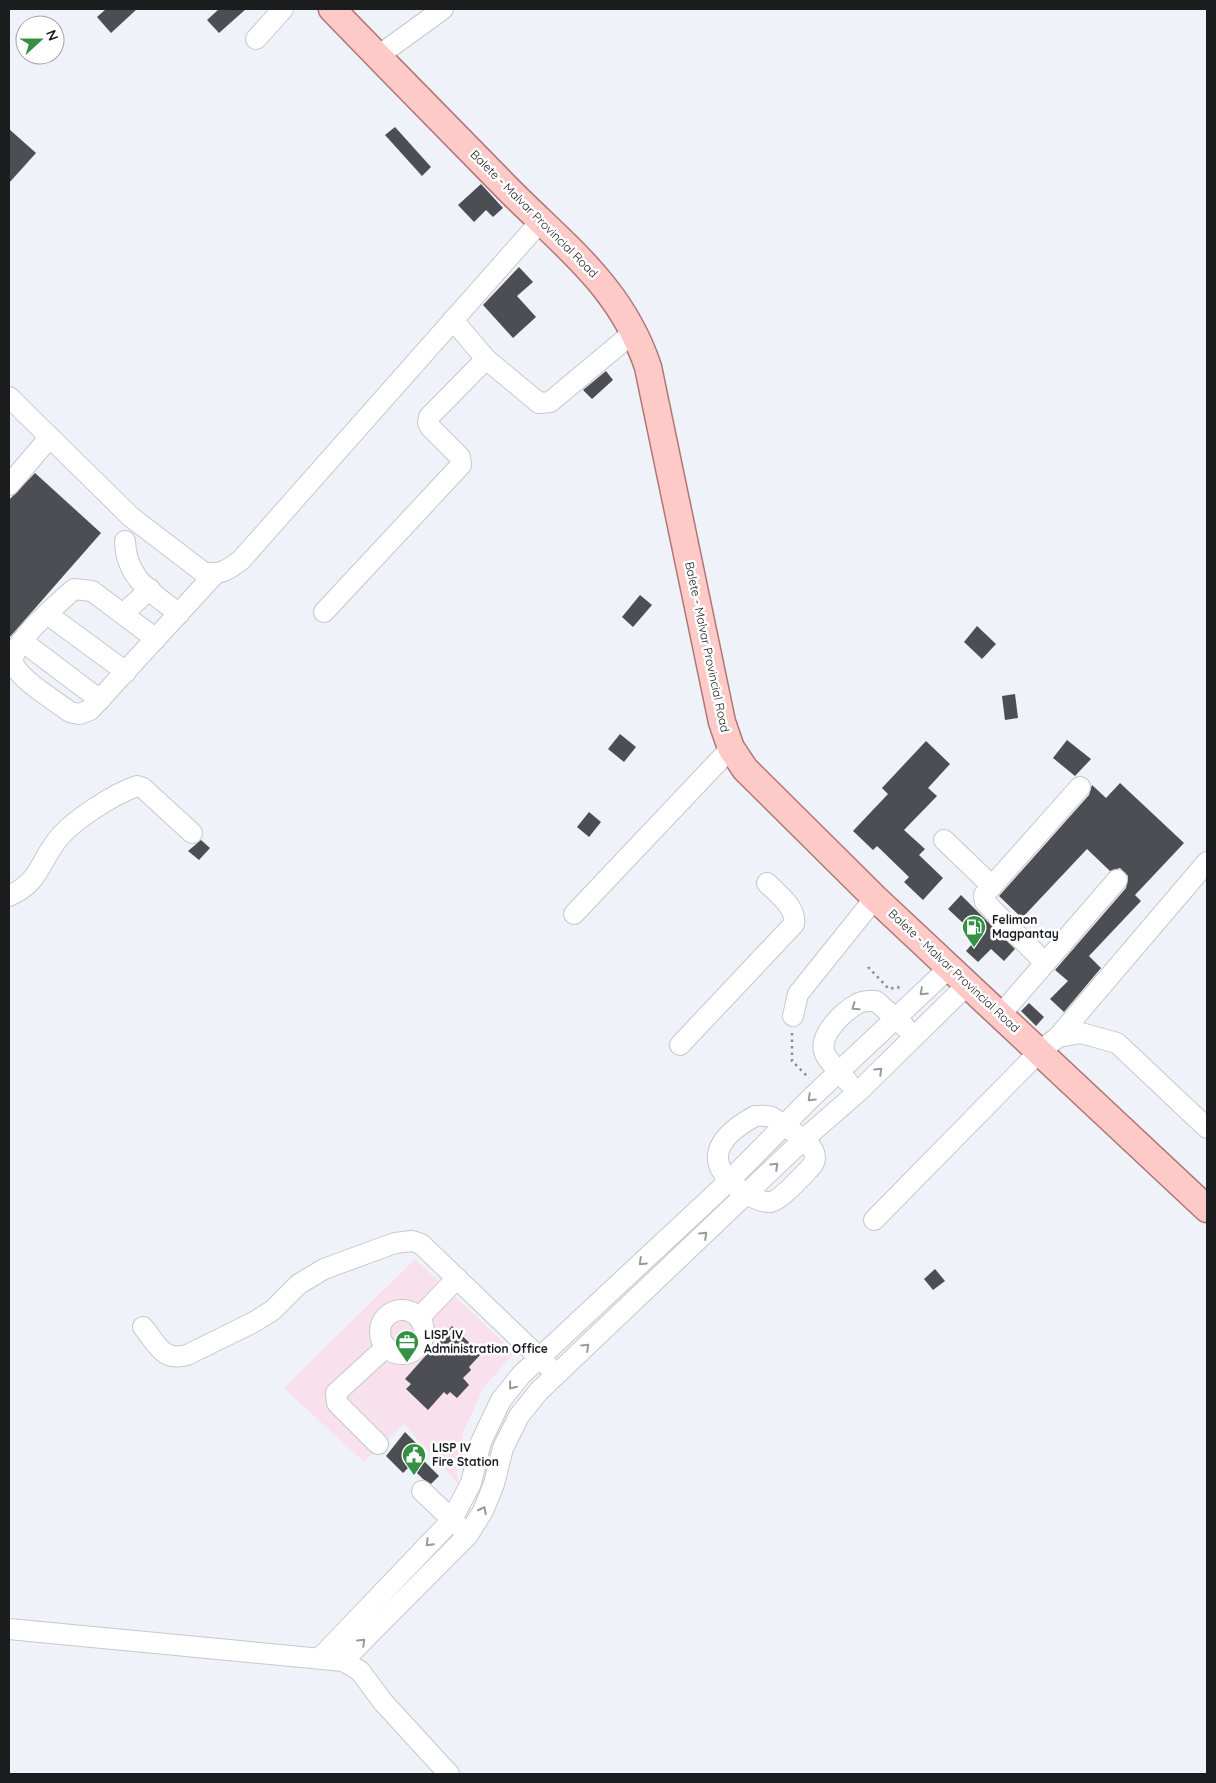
<svg xmlns="http://www.w3.org/2000/svg" width="1216" height="1783" viewBox="0 0 1216 1783" font-family="Quicksand,sans-serif">
<rect width="100%" height="100%" fill="#eff2f8"/>
<polygon fill="#f8e0ec" points="415,1259 514,1352 483,1389 464,1430 456,1466 459,1485 404,1424 364,1462 284,1388"/>
<g fill="#4c4e53">
<polygon points="106,9 137,9 111,33 97,17"/>
<polygon points="219,9 246,9 219,33 207,20"/>
<polygon points="395,127 431,167 422,176 385,135"/>
<polygon points="9,129 36,153 9,183"/>
<polygon points="481,184 503,208 493,217 486,210 474,222 458,205"/>
<polygon points="519,267 533,282 517,296 536,317 513,338 483,305"/>
<polygon points="606,371 613,380 592,399 583,390"/>
<polygon points="35,473 101,533 9,638 9,500"/>
<polygon points="640,595 652,605 633,627 622,617"/>
<polygon points="977,626 996,644 982,659 964,642"/>
<polygon points="1015,694 1018,718 1005,720 1002,696"/>
<polygon points="620,734 636,747 624,762 608,749"/>
<polygon points="1067,740 1091,759 1075,776 1053,758"/>
<polygon points="926,741 950,764 928,788 937,796 904,830 925,849 919,855 943,878 923,900 904,882 909,877 877,846 873,850 853,831 888,794 882,788"/>
<polygon points="1120,783 1184,843 1135,895 1141,901 1089,956 1101,968 1064,1012 1050,999 1068,981 1055,970 1126,888 1128,876 1120,868 1110,871 1087,849 1022,918 999,896 1089,795 1092,785 1106,798"/>
<polygon points="589,812 601,822 589,837 577,827"/>
<polygon points="201,840 210,848 199,860 188,851"/>
<polygon points="961,895 1015,949 1004,961 991,949 978,962 966,951 978,937 948,909"/>
<polygon points="1029,1003 1044,1017 1036,1026 1021,1011"/>
<polygon points="935,1269 945,1281 933,1290 924,1279"/>
<polygon points="452,1326 481,1354 469,1367 471,1370 463,1378 469,1385 457,1398 450,1392 447,1395 444,1392 428,1410 406,1389 411,1384 405,1379"/>
<polygon points="405,1432 419,1446 414,1451 439,1476 431,1484 423,1479 410,1466 403,1473 386,1456"/>
</g>
<g fill="none" stroke-linecap="round" stroke-linejoin="round">
<g stroke="#c6c8ce" stroke-width="22">
<g id="minor">
<polyline points="256,39 283,9"/>
<polyline points="378,56 443,9"/>
<polyline points="453,320 486,359 539,403 550,402 634,332"/>
<path d="M 9,397 L 131,517 L 203,572 C 219,576 228,570 241,560 L 540,222"/>
<polyline points="9,485 50,437"/>
<path d="M 125,541 C 126,579 152,592 179,614"/>
<polyline points="324,612 461,465 460,457 431,428 428,423 429,417 486,359"/>
<polyline points="124,613 150,589"/>
<polyline points="47,614 126,672"/>
<path d="M 156,639 L 92,591 L 74,589 C 61,601 5,647 14,665 C 23,682 54,700 70,712 L 79,714 L 90,710 L 214,575"/>
<polyline points="22,641 100,700"/>
<polyline points="944,840 992,886"/>
<path d="M 9,896 C 41,881 38,864 58,839 C 73,820 114,794 137,786 L 143,788 L 192,833"/>
<polyline points="574,914 731,748"/>
<polyline points="1045,963 985,902 984,895 1080,787"/>
<polyline points="1001,1014 1117,880"/>
<polyline points="793,1016 798,994 875,898"/>
<polyline points="1058,1037 1207,862"/>
<path d="M 680,1045 L 794,924 C 797,908 778,894 767,883"/>
<path d="M 848,1082 C 841,1073 830,1064 825,1054 C 817,1036 843,1012 857,1004 C 863,1000 870,1001 876,1001 L 905,1027"/>
<path d="M 755,1116 C 760,1116 766,1115 771,1117 C 775,1118 779,1123 783,1125 C 794,1133 826,1149 811,1167 C 803,1175 781,1200 771,1202 C 762,1203 749,1196 742,1191 C 701,1162 717,1137 755,1116 Z"/>
<polyline points="874,1220 1039,1052 1058,1037 1081,1033 1117,1043 1207,1128"/>
<circle cx="402" cy="1332" r="22"/>
<polyline points="419,1318 457,1278"/>
<path d="M 143,1327 C 157,1344 163,1362 187,1355 L 254,1322 L 273,1310 L 299,1284 L 324,1269 L 395,1243 L 412,1241 L 421,1244 L 548,1366"/>
<polyline points="378,1444 337,1403 336,1393 386,1347"/>
<polyline points="422,1491 462,1529"/>
<polyline points="9,1629 343,1661 468,1535 483,1511 494,1484 503,1448 519,1416 539,1391 804,1139 858,1092 968,984"/>
<polyline points="321,1657 451,1521 471,1483 481,1442 501,1400 521,1375 729,1181 811,1098 950,967"/>
<polyline points="343,1661 360,1671 383,1702 449,1774"/>
</g>
</g>
<g stroke="#af7675" stroke-width="29">
<path id="major" d="M 332,9 C 390,69 448,128 507,188 C 564,246 621,286 648,367 L 722,722 L 731,748 L 745,769 L 875,898 L 1207,1209"/>
</g>
<g stroke="#8b8d91" stroke-width="2.5" stroke-dasharray="2.5 4" stroke-linecap="butt">
<polyline points="868,967 889,989 898,987 900,990"/>
<polyline points="792,1033 792,1061 809,1078"/>
</g>
<use href="#minor" stroke="#fff" stroke-width="20"/>
<use href="#major" stroke="#fecac8" stroke-width="26"/>
</g>
<defs><path id="oneway-chevron" d="M-2-3.5L2.5 0L-2 3.5" fill="none" stroke-width="1.6" stroke-linecap="round" stroke-linejoin="round" transform="scale(1.25)"/></defs>
<g stroke="#98999a">
<use href="#oneway-chevron" transform="translate(923 992) rotate(137)"/>
<use href="#oneway-chevron" transform="translate(855 1007) rotate(145)"/>
<use href="#oneway-chevron" transform="translate(879 1071) rotate(-44)"/>
<use href="#oneway-chevron" transform="translate(811 1098) rotate(136)"/>
<use href="#oneway-chevron" transform="translate(775 1166) rotate(-44)"/>
<use href="#oneway-chevron" transform="translate(704 1235) rotate(-43)"/>
<use href="#oneway-chevron" transform="translate(642 1262) rotate(137)"/>
<use href="#oneway-chevron" transform="translate(586 1347) rotate(-43)"/>
<use href="#oneway-chevron" transform="translate(512 1386) rotate(129)"/>
<use href="#oneway-chevron" transform="translate(483 1510) rotate(-63)"/>
<use href="#oneway-chevron" transform="translate(429 1543) rotate(134)"/>
<use href="#oneway-chevron" transform="translate(362 1642) rotate(-44)"/>
</g>
<defs>
<g id="fuel-pin" transform="scale(1.25)"><path d="M0 17L-7.5 6A9.5 9.5 0 1 1 7.5 6Z" fill="#339144" stroke="#fff"/><path d="M-5.5-6h7V0h2V4h1.3V-2.5L3-4.5l.8-.8L6-3V5H2.5V1h-1V6h-7ZM-4.2-4.7v3.2H.2V-4.7Z" fill="#fff"/></g>
<g id="office-pin" transform="scale(1.25)"><path d="M0 17L-7.5 6A9.5 9.5 0 1 1 7.5 6Z" fill="#339144" stroke="#fff"/><path d="M-6-3h4V-5.5h4V-3h4V5H-6ZM-1-4.5V-3h2v-1.5ZM-6 0V1H6V0Z" fill="#fff"/></g>
<g id="civic-pin" transform="scale(1.25)"><path d="M0 17L-7.5 6A9.5 9.5 0 1 1 7.5 6Z" fill="#339144" stroke="#fff"/><path d="M-.6-6.5H3V-4.5H.6V-3L4-1V1h2V6H-6V1h2V-1L-.6-3ZM-1.2 2.5V6h2.4V2.5Z" fill="#fff"/></g>
</defs>
<g fill-rule="evenodd">
<use href="#fuel-pin" x="974" y="927"/>
<use href="#office-pin" x="407" y="1342"/>
<use href="#civic-pin" x="414" y="1455"/>
</g>
<g text-anchor="middle" stroke-width="5" stroke-linejoin="round" paint-order="stroke">
<g font-size="12" fill="#1b1c1e" stroke="#fff">
<text transform="translate(534 214) rotate(45)" y="4">Balete - Malvar Provincial Road</text>
<text transform="translate(707 647) rotate(78)" y="4">Balete - Malvar Provincial Road</text>
<text transform="translate(954 971) rotate(43)" y="4">Balete - Malvar Provincial Road</text>
</g>
<g font-size="12" font-weight="bold" fill="#1b1c1e" stroke="#fff" text-anchor="start">
<text x="992" y="924">Felimon<tspan x="992" dy="14">Magpantay</tspan></text>
<text x="424" y="1339">LISP IV<tspan x="424" dy="14">Administration Office</tspan></text>
<text x="432" y="1452">LISP IV<tspan x="432" dy="14">Fire Station</tspan></text>
</g>
</g>
<rect width="1216" height="1783" fill="none" stroke="#1b1c1e" stroke-width="20"/>
<g transform="translate(40 40) rotate(69)"><circle r="24" fill="#ffffff" stroke="#a4a4a5"/>
<path d="M0-4L9 19L0 12L-9 19Z" fill="#339144"/>
<text y="-8" font-size="14" font-weight="bold" text-anchor="middle" fill="#1b1c1e">N</text>
</g>
</svg>
